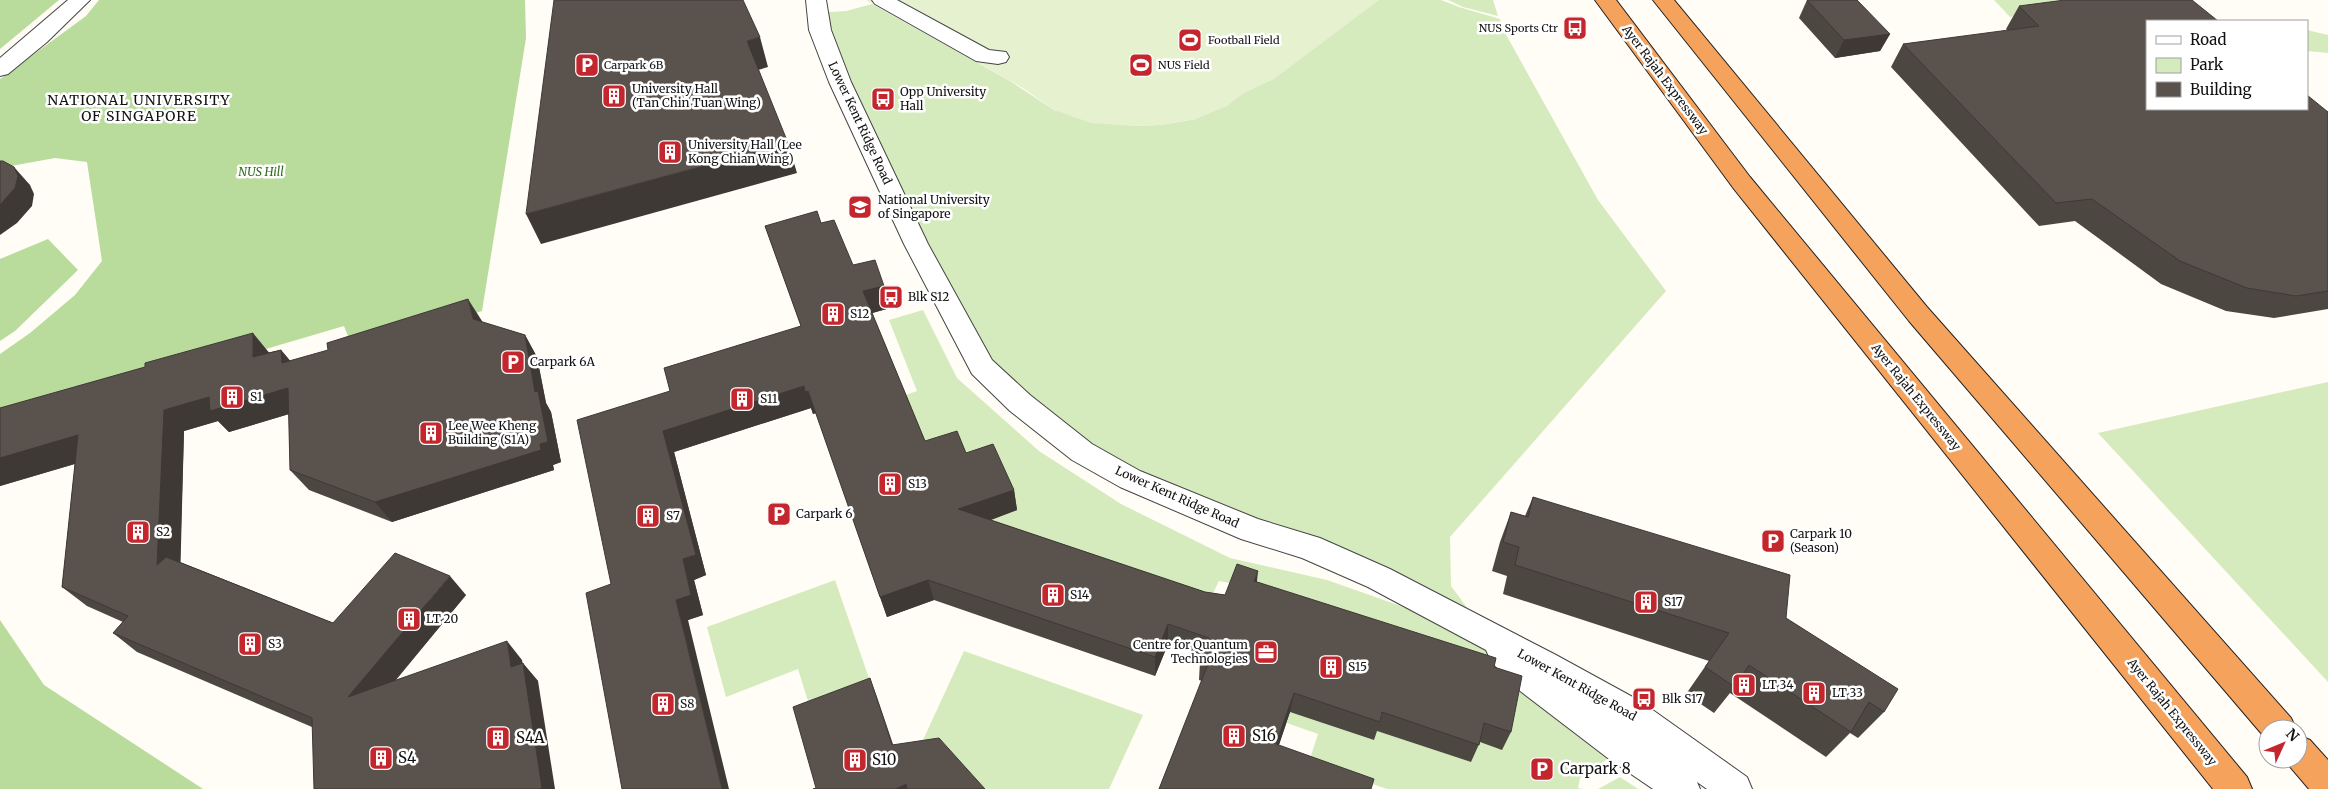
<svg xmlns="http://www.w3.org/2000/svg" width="2328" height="789" viewBox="0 0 2328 789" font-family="Merriweather,serif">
<rect width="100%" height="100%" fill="#fffdf5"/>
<g fill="#d5ebbd">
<polygon points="1366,0 1441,0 1459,7 1500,19 1504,31 1598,200 1666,291 1450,537 1451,586 1489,637 1609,758 1580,778 1578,788 1583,789 1387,789 1309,762 1318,734 1287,723 1290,712 1377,731 1471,762 1235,584 1219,581 1204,612 970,532 903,396 917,391 889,320 923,310 957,378 1039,451 1121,504 1230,558 1327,580 1483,635 1060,436 982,367 816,13 846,11 872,4 1010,81 1054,110 1133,126 1160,125 1196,119"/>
<polygon points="1448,0 1493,0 1498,16 1463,7"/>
<polygon points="1994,0 2081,0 2088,6 2010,17"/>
<polygon points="2307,30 2328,35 2328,53 2307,51"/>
<polygon points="2328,382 2328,682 2098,433"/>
<polygon points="835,580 872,687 811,711 798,669 726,697 707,627"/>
<polygon points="964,651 1143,715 1109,789 952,789 948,787 923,740"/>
<polygon points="1620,777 1638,789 1598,789"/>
</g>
<g fill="#b9dc9c">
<polygon points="0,0 59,0 0,49"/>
<polygon points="99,0 525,0 526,38 482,311 354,351 344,326 0,427 0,354 30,333 75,295 102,261 87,162 55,158 0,168 0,79 86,16"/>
<polygon points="48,239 78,270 15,331 0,341 0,259"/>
<polygon points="0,620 44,685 203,789 0,789"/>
</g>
<polygon fill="#e6f2cf" points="866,0 1379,0 1274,79 1244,93 1227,106 1196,119 1160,125 1133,126 1091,123 1054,110 1023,88"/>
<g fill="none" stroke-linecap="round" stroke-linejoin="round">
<g stroke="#444" stroke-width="2">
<g id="minor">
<polygon points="68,0 90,0 47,42 8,74 0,76 0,58"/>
<polygon points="806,0 826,0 831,30 851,82 928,244 992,360 1030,395 1092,444 1140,471 1258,519 1320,538 1390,569 1556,655 1640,701 1747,777 1752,789 1707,789 1697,782 1700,789 1653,789 1609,759 1511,684 1491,661 1486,650 1368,587 1302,558 1241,539 1120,487 1072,460 1010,411 972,374 904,244 829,82 809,30"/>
<polygon points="872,0 897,0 989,50 1006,52 1009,57 1006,62 998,64 976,61 875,4"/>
</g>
</g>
<g stroke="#222" stroke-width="2">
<g id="highway">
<polygon points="1595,0 1616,0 1750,177 2247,777 2252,789 2213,789 1734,189"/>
<polygon points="1653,0 1674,0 1927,307 2291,718 2296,729 2268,729 2267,740 1909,321"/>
<polygon points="2298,735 2310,740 2328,760 2328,789 2309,789 2286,762 2285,759 2298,759"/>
</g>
</g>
<use href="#minor" fill="#fff" fill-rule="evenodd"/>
<use href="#highway" fill="#f5a25d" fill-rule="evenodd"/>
</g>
<g fill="#4d4742">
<polygon points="1807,0 1890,34 1880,51 1835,58 1799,18"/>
<polygon points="2019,6 2328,112 2328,309 2274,318 2226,311 2161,284 2075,221 2039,226 1891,67 1903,44 2008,31 2006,29"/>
<polygon points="821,223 853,265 884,286 890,308 872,313 925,441 966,453 1014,490 1017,510 991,520 1205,592 1225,595 1257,582 1494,667 1511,732 1502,750 1480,742 1471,762 1377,731 1374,740 1290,712 1279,745 1159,789 1202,681 1199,680 1200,661 1202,655 1168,644 1155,676 934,600 887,617 816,413 813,414 811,408 674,452 706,575 694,580 703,615 688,620 611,584 670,391 801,326 765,226"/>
<polygon points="482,321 482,322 525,335 537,357 546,403 551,412 561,462 553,465 554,470 392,522 309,490 290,470 289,414 229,432 218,421 184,431 180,562 333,623 466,595 396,680 522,660 522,663 538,681 312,727 137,652 113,633 123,622 87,606 62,587 75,464 0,486 0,408 281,350 290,361"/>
<polygon points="1533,497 1786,618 1884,712 1858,738 1850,733 1826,757 1730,693 1714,713 1686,694 1709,661 1503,594 1507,576 1492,571 1500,542 1511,512 1525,516"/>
</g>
<g fill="#3f3936">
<polygon points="1890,34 1880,51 1835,58 1844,40"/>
<polygon points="760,37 768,67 755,71 747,41"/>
<polygon points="788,143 797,173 541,244 526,214"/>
<polygon points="14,167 30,185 34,194 32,206 17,223 0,235 0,205"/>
<polygon points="884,286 890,308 869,314 863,291"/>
<polygon points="468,299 482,321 486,341 473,319"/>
<polygon points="253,333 271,355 253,357"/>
<polygon points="525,335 537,357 546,403 551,412 561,462 553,465 554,470 392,522 375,502 540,444 535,392"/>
<polygon points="281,350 299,371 282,363"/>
<polygon points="804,386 808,391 816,413 813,414 811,408 674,452 706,575 694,580 703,615 688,620 729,789 722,789 676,600 683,559 663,431"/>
<polygon points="288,388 306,409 229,432 218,421 184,431 180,584 157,565 164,410 209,397"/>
<polygon points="78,435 101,456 0,486 0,458"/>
<polygon points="1014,490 1017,510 963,530 958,509"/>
<polygon points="1258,571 1256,591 1254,581"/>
<polygon points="450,576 466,595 367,714 348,697"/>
<polygon points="928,580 934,600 887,617 880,597"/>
<polygon points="1168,624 1168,644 1155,676 1155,657"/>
<polygon points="507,641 522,660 526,685 511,667"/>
<polygon points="523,663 538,681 555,789 539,789"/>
<polygon points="870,678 877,697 899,762 892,745"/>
<polygon points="1294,693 1290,712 1273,762 1276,744"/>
<polygon points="906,784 908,789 895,789"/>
</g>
<g fill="#5a524d" stroke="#3f3936">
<polygon points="554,0 743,0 760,37 747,41 788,143 526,214"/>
<polygon points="1807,0 1857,0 1890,34 1844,40"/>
<polygon points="2065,0 2192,0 2218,21 2147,21 2147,109 2307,109 2307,95 2328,112 2328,291 2296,296 2247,288 2180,261 2092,199 2056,203 1903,44 2039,26 2019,6"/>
<polygon points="0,161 3,161 14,167 18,176 15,188 0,205"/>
<polygon points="817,211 821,223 834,220 853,265 875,260 884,286 863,291 925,441 957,431 966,453 993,444 1014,490 958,509 1205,592 1225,595 1237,564 1258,571 1254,581 1496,658 1494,667 1522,676 1511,732 1484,723 1479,745 1382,712 1380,722 1294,693 1276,744 1374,779 1371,789 1159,789 1208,664 1200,661 1209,638 1168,624 1155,657 928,580 880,597 808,391 805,392 804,386 663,431 696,555 683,559 691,595 676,600 722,789 622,789 586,593 611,584 577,420 670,391 664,368 801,326 765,226"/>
<polygon points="468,299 473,319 525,335 535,392 538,391 548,442 540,444 541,450 375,502 290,470 288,388 210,411 209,397 164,410 157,565 166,557 333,623 395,553 450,576 348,697 507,641 511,667 523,663 542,788 539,789 314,789 312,718 113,633 128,616 62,587 78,435 0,458 0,408 145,367 145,363 253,333 253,357 281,350 282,363 328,350 327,343"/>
<polygon points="1533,497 1790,575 1786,618 1898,689 1884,712 1869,702 1851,732 1749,665 1735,687 1705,667 1729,633 1515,565 1519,547 1503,542 1511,512 1528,517"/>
<polygon points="870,678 892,745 939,738 985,789 907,789 906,784 895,789 813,789 816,788 793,707"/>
</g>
<defs>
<g id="bus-square" transform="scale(1.25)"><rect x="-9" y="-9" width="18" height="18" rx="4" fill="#c4262e" stroke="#fff"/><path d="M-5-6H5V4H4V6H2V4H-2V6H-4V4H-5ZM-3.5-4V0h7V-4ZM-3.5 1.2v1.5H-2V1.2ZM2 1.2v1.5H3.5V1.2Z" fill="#fff"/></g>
<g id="stadium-square" transform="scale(1.25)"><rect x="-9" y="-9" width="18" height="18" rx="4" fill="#c4262e" stroke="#fff"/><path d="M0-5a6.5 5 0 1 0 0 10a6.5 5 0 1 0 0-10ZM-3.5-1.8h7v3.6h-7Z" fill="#fff"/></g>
<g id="parking-square" transform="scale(1.25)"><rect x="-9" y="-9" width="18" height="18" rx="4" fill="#c4262e" stroke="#fff"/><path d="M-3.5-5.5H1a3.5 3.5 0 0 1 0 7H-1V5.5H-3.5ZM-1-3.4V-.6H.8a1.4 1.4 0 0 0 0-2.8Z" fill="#fff"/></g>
<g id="building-square" transform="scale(1.25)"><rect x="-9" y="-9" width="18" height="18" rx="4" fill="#c4262e" stroke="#fff"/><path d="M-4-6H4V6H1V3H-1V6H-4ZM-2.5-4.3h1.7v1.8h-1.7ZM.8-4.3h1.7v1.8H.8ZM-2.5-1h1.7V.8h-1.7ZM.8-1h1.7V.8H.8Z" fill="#fff"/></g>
<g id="university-square" transform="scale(1.25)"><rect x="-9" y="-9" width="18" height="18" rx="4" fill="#c4262e" stroke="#fff"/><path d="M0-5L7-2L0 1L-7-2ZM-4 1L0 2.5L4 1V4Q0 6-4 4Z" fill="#fff"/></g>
<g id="office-square" transform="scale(1.25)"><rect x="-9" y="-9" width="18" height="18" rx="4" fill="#c4262e" stroke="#fff"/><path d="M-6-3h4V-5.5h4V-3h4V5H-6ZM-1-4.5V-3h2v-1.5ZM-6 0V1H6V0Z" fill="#fff"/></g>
</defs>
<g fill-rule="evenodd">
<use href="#bus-square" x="1575" y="28"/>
<use href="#stadium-square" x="1190" y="40"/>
<use href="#parking-square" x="587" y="65"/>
<use href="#stadium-square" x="1141" y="65"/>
<use href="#building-square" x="614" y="96"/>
<use href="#bus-square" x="883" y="99"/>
<use href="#building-square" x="670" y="152"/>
<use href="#university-square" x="860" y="207"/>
<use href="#bus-square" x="891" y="297"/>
<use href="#building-square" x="833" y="314"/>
<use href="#parking-square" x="513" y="362"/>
<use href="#building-square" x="232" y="397"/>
<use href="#building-square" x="742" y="399"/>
<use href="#building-square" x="431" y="433"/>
<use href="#building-square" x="890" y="484"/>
<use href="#parking-square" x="779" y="514"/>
<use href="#building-square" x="648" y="516"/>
<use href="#building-square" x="138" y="532"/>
<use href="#parking-square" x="1773" y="541"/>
<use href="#building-square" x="1053" y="595"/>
<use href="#building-square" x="1646" y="602"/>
<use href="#building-square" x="409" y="619"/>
<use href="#building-square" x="250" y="644"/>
<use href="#office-square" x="1266" y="652"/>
<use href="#building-square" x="1331" y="667"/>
<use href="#building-square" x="1744" y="685"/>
<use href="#building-square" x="1814" y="693"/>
<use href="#bus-square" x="1644" y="699"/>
<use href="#building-square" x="663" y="704"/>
<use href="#building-square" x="1234" y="736"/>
<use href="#building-square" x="498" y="738"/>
<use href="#building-square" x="381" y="758"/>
<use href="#building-square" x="855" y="760"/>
<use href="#parking-square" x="1542" y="769"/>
</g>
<g text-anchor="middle" stroke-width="5" stroke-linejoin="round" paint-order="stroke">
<g font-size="11" fill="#111" stroke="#fff" text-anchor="start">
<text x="1558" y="32" text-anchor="end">NUS Sports Ctr</text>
<text x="1208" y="44">Football Field</text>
<text x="604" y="69">Carpark 6B</text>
<text x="1158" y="69">NUS Field</text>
</g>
<g font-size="12" fill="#111" stroke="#fff">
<text transform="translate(1665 80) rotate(53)" y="4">Ayer Rajah Expressway</text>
<text transform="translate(860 123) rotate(65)" y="4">Lower Kent Ridge Road</text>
<text transform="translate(1916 397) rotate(51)" y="4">Ayer Rajah Expressway</text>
<text transform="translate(1177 497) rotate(24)" y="4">Lower Kent Ridge Road</text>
<text transform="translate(1577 685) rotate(29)" y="4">Lower Kent Ridge Road</text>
<text transform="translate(2172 712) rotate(51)" y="4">Ayer Rajah Expressway</text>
</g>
<g font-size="12" fill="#111" stroke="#fff" text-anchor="start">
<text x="632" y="93">University Hall<tspan x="632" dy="14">(Tan Chin Tuan Wing)</tspan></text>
<text x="900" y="96">Opp University<tspan x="900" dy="14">Hall</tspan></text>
<text x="688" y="149">University Hall (Lee<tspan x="688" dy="14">Kong Chian Wing)</tspan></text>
<text x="878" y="204">National University<tspan x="878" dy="14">of Singapore</tspan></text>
<text x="908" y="301">Blk S12</text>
<text x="850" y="318">S12</text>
<text x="530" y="366">Carpark 6A</text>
<text x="250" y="401">S1</text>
<text x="760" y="403">S11</text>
<text x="448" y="430">Lee Wee Kheng<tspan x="448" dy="14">Building (S1A)</tspan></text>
<text x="908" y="488">S13</text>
<text x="796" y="518">Carpark 6</text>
<text x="666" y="520">S7</text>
<text x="156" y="536">S2</text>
<text x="1790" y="538">Carpark 10<tspan x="1790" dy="14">(Season)</tspan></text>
<text x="1070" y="599">S14</text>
<text x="1664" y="606">S17</text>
<text x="426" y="623">LT 20</text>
<text x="268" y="648">S3</text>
<text x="1248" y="649" text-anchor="end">Centre for Quantum<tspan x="1248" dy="14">Technologies</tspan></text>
<text x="1348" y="671">S15</text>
<text x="1762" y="689">LT 34</text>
<text x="1832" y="697">LT 33</text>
<text x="1662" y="703">Blk S17</text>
<text x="680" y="708">S8</text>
</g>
<g font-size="12" font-style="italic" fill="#2f6b1f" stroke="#fff">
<text x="261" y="176">NUS Hill</text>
</g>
<g font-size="14" letter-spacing="1" fill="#111" stroke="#fff">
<text x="139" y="105">NATIONAL UNIVERSITY<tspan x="139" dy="16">OF SINGAPORE</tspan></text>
</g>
<g font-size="15" fill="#111" stroke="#fff" text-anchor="start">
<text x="1252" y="741">S16</text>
<text x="516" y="743">S4A</text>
<text x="398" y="763">S4</text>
<text x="872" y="765">S10</text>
<text x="1560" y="774">Carpark 8</text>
</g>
</g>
<rect x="2146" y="20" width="162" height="90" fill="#ffffff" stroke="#a0a0a0"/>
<rect x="2156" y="36" width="25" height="8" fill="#ffffff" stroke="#a0a0a0"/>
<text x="2190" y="45" font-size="15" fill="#111111">Road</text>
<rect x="2156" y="58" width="25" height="15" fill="#d5ebbd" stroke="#a0a0a0"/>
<text x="2190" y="70" font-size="15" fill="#111111">Park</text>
<rect x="2156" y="82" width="25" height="15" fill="#5a524d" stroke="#a0a0a0"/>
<text x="2190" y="95" font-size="15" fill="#111111">Building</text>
<g transform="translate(2283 744) rotate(46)"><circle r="24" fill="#ffffff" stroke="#a0a0a0"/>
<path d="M0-4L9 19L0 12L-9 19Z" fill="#c4262e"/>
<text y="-8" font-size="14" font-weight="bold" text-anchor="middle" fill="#111111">N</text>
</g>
</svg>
